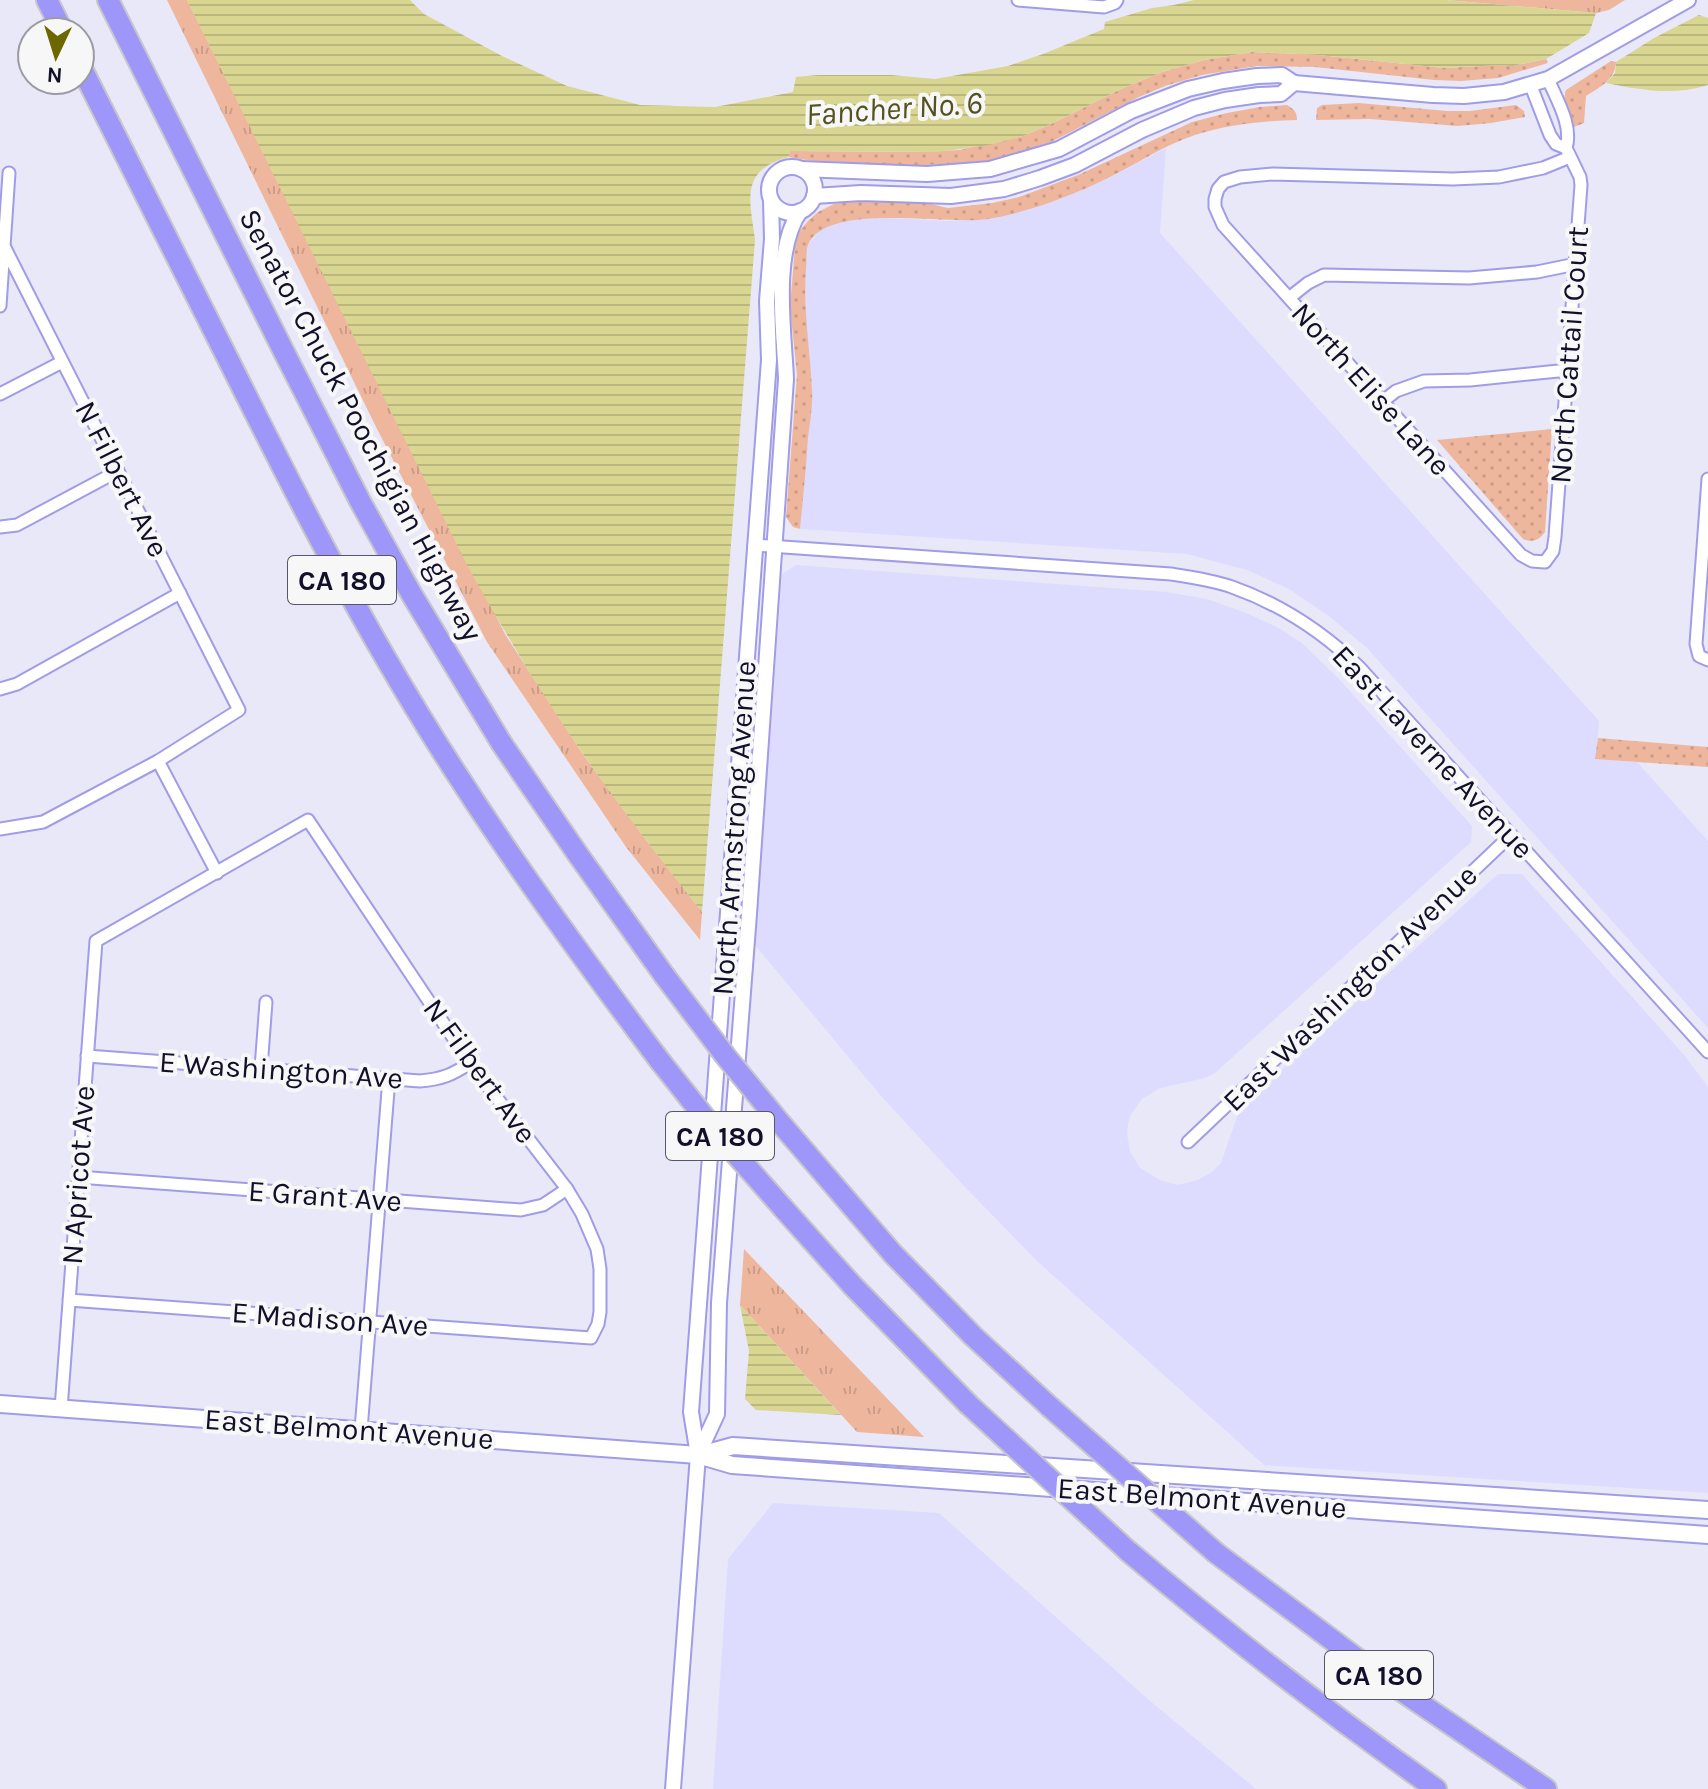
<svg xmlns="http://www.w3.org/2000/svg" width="1708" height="1789" viewBox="0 0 1708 1789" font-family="Karla,sans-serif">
<defs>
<pattern id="grass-tufts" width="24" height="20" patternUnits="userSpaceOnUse" patternTransform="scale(2)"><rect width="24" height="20" fill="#eeb79d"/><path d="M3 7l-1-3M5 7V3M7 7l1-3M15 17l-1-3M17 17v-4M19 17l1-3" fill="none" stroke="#cb9c87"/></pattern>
<pattern id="park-dots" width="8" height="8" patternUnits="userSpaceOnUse" patternTransform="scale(2)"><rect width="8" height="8" fill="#eeb79d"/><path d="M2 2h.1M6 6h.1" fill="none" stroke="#cb9c87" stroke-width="1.8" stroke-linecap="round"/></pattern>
<pattern id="water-rules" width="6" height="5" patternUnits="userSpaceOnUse" patternTransform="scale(2)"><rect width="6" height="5" fill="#d9d692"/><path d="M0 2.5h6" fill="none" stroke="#b9b67e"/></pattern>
</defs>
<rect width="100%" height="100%" fill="#e8e8f8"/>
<g fill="#dddcff">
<polygon points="1166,148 1160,233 1599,721 1596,759 1637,762 1708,841 1708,1028 1367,648 1329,616 1289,589 1247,570 1187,554 800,529 812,392 806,330 805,282 808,245 820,230 836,222 855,219 888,218 949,221 987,219 1071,194 1109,178"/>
<polygon points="796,565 1166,592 1207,599 1246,613 1279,628 1302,643 1339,679 1472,826 1471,842 1215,1073 1205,1078 1160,1088 1142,1099 1131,1114 1128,1124 1127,1133 1130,1152 1140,1168 1162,1181 1178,1185 1198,1180 1212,1172 1221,1163 1239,1111 1245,1103 1498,874 1522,874 1685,1056 1708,1087 1708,1493 1264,1465 1037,1261 965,1187 882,1097 755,945 782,574"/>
<polygon points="773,1503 939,1513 1150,1701 1256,1789 713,1789 728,1559"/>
</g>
<g fill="url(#grass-tufts)">
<polygon points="167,0 187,0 505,634 584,756 643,836 702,912 700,940 626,847 487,642 376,427"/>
<polygon points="1446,0 1625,0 1609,10 1596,13"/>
<polygon points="744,1249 924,1437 857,1432 740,1305"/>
</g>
<g fill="url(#park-dots)">
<polygon points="1252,52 1319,55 1444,68 1501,65 1512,66 1546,59 1548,63 1498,78 1461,81 1434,80 1315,67 1257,66 1202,75 1165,86 1139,97 1051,142 988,161 927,165 849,165 832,164 788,157 790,151 923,152 959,150 1023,136 1051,124 1123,88 1162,72 1204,60"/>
<path d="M 1611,61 L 1616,62 C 1615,80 1600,87 1586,96 L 1584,123 L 1574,127 L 1564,99 L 1566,90 Z"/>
<polygon points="1359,103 1447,111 1470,111 1516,105 1524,111 1525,117 1491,123 1458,126 1370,119 1316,120 1317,108 1322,105"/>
<path d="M 1287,105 C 1294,109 1297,112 1297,120 C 1262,121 1228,124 1195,135 C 1164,145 1137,164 1108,178 C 1071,196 1029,212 988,219 C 947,226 827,201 808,245 C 806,251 807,262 806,269 C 803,310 810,349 812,390 C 813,406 810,422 808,438 C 806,469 803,499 800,529 L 793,527 L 786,517 L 797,375 L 790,307 L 795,246 L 799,232 L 808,221 L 818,212 L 834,204 L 856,201 L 927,203 L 948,208 L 992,203 L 1019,197 L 1078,175 L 1192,122 L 1227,113 L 1260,107 Z"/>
<path d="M 1552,429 L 1545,532 C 1539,540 1533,543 1523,539 L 1437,440 Z"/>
<polygon points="1598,738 1708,747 1708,767 1595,759"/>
</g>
<g fill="url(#water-rules)">
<path d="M 187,0 L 410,0 L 424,14 L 502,56 L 567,86 L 640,105 L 715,107 L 793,92 L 796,77 L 818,75 L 891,75 L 935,79 L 1008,66 L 1043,54 L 1104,29 L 1105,22 L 1152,8 L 1174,5 L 1194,0 L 1446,0 L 1596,13 L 1589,33 L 1546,59 L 1512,66 L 1501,65 L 1444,68 L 1319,55 L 1252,52 L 1204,60 L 1162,72 L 1123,88 L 1051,124 L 1023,136 L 989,145 L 938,152 L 791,151 L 788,157 C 739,171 750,200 755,240 L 702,912 C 662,861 622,810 585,757 C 542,695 503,630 467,565 Z"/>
<path d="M 1699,15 L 1708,18 L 1708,85 C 1674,96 1640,90 1606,83 L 1615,73 L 1616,62 L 1654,38 Z"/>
<polygon points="740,1305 841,1415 756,1410 745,1399 749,1351"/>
</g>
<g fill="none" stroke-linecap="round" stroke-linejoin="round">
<g stroke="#a09ce7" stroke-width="15">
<g id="minor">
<polyline points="1018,0 1104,7 1115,3 1117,0"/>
<path d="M 1548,79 C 1557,100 1573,126 1566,148 L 1580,177 L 1581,185 L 1555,537 L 1553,551 L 1545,562 L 1532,561 L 1521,555 L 1223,225 L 1215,207 L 1215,199 L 1218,189 L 1224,182 L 1240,177 L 1273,174 L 1453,179 L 1499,177 L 1543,168 L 1570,157"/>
<polyline points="1531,86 1550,135 1556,144 1566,148"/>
<polyline points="1289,298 1308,283 1324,275 1469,278 1537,272 1576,264"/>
<polyline points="0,306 9,173"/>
<polyline points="0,394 62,362"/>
<polyline points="1382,402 1396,391 1424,381 1470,380 1568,370"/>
<polyline points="1708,479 1696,644 1699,656 1708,660"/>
<polyline points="0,527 17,525 118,471"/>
<path d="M 754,545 L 1171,574 C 1191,577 1213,580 1232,587 C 1280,604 1324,633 1360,668 L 1708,1052"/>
<polyline points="0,689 17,684 180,593"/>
<polyline points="158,761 217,873"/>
<polyline points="0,829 43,822 158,761 239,710 5,248"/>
<path d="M 87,1056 L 420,1081 C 442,1079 452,1075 470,1063"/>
<polyline points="261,1068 266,1002"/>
<polyline points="1188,1142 1511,835"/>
<polyline points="78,1177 521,1210 543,1205 567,1189"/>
<polyline points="61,1409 96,941 308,820 470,1063 567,1189 582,1214 597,1249 600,1269 600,1312 598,1324 591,1338 69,1300"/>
<polyline points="361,1430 389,1078"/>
</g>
</g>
<g stroke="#a09ce7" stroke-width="18">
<g id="tertiary">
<polyline points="1294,83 1433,95 1464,96 1504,92 1548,79 1688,0"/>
<circle cx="792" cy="190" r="23"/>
<polyline points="801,169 927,174 990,169 1059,149 1131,111 1188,89 1223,81 1257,76 1282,75 1294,83"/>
<polyline points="814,196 861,193 951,196 1004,189 1040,178 1075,165 1142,130 1194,108 1225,100 1259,95 1281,94 1294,83"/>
<path d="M 698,1455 L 717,1414 L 719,1303 L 749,914 L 786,379 C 784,331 772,253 800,211"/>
<polyline points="673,1789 698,1455 691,1412 769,360 767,301 772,239 771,200"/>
</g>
</g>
<g stroke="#a09ce7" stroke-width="20">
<g id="secondary">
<polyline points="0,1404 698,1455 732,1465 1708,1535"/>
<polyline points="700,1455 733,1446 1708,1510"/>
</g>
</g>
<g stroke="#c6c5cc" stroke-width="24">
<g id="motorway">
<polyline points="47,0 63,32"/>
<polyline points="108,0 284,352 361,503 412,595 502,744 579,856 664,975"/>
<path d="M 80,65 C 132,168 183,271 235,373 C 283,469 331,564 385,657 C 467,799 562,931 660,1061"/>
<polyline points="782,1125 893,1254 973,1336 1050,1407"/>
<polyline points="783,1208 852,1285 968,1404"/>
<path d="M 1128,1551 C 1228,1635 1330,1714 1436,1789"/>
<polyline points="1216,1553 1387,1681 1546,1789"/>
</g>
</g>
<use href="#minor" stroke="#fff" stroke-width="11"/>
<use href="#tertiary" stroke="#fff" stroke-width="14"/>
<use href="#secondary" stroke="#fff" stroke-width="16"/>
<use href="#motorway" stroke="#9e96f9" stroke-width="20"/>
<g stroke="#c6c5cc" stroke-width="24" stroke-linecap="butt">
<g id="motorway-bridge">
<polyline points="664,975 727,1058 782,1125"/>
<polyline points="660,1061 718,1134 783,1208"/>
<polyline points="968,1404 1128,1551"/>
<polyline points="1050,1407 1216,1553"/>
</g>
</g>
<use href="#motorway-bridge" stroke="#9e96f9" stroke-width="20"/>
</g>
<g text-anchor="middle" stroke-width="8" stroke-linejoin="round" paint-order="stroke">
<g fill="#f7f7f7" stroke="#575568" stroke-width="2">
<rect x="288" y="556" width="108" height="48" rx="6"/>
<rect x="666" y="1112" width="108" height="48" rx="6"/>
<rect x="1325" y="1651" width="108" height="48" rx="6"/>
</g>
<g font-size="28" font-weight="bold" fill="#120f2a">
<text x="342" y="590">CA 180</text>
<text x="720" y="1146">CA 180</text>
<text x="1379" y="1685">CA 180</text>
</g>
<g font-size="30" fill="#120f2a" stroke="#f7f7f7">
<text transform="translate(1569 355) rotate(-86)" y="10">North Cattail Court</text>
<text transform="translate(1371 389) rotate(48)" y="10">North Elise Lane</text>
<text transform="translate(361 425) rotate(62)" y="10">Senator Chuck Poochigian Highway</text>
<text transform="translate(122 479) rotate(63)" y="10">N Filbert Ave</text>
<text transform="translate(1433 752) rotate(47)" y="10">East Laverne Avenue</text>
<text transform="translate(734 828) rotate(-86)" y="10">North Armstrong Avenue</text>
<text transform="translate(1350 988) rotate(-44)" y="10">East Washington Avenue</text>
<text transform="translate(281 1070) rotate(4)" y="10">E Washington Ave</text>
<text transform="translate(480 1071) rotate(54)" y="10">N Filbert Ave</text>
<text transform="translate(78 1175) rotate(-86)" y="10">N Apricot Ave</text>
<text transform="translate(325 1196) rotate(4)" y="10">E Grant Ave</text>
<text transform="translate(330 1319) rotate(4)" y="10">E Madison Ave</text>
<text transform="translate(349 1429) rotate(4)" y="10">East Belmont Avenue</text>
<text transform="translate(1202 1498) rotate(4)" y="10">East Belmont Avenue</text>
</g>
<g font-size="32" font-style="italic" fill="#555220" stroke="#f7f7f7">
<text transform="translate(894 108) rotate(-4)" y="11">Fancher No. 6</text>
</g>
</g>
<g transform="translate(56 56) rotate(184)"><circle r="38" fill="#f7f7f7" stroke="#9b9aa5" stroke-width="2"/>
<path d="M0-6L14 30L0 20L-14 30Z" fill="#6d6700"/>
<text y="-12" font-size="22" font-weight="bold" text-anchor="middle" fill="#120f2a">N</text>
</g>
</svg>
